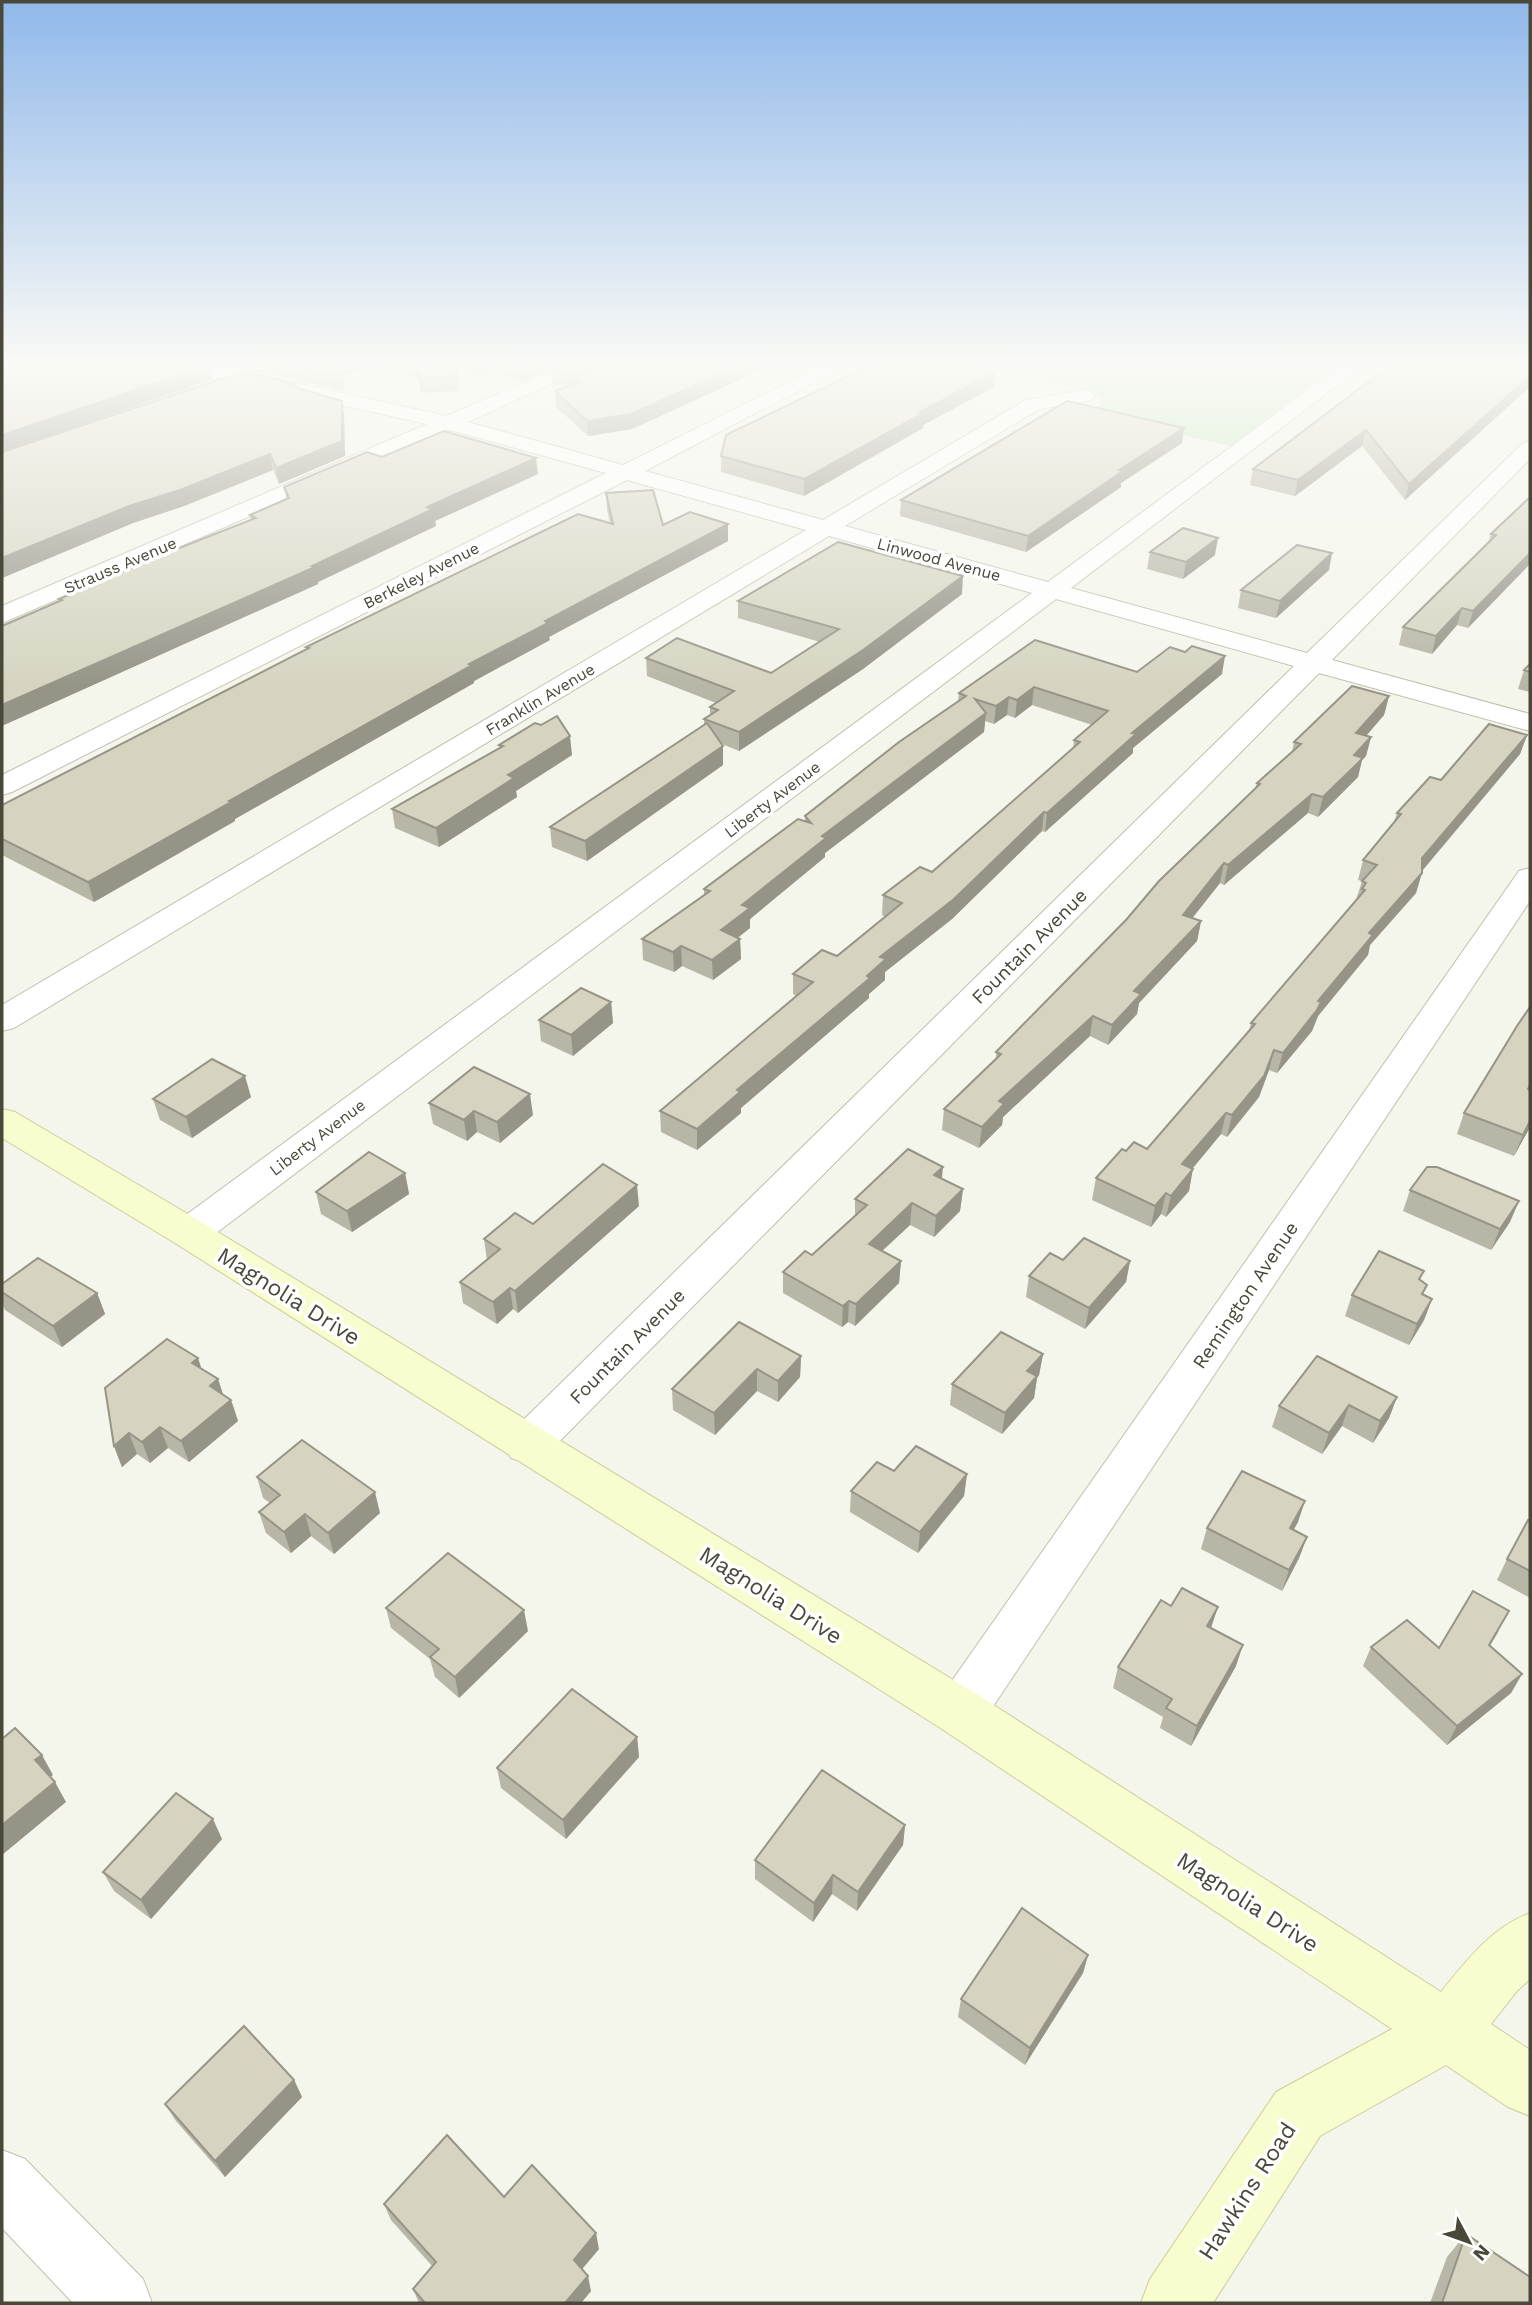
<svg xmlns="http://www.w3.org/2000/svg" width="1532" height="2305" viewBox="0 0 1532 2305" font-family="'Work Sans',sans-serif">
<rect width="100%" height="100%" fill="#f4f5eb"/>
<polygon fill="#c1e6b7" points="973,364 1338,364 1231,446 1087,414 1101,404 1101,397 1096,393"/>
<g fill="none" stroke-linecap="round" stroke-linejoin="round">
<g stroke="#c0c0ae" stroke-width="2">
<g id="street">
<polygon points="173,364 209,364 446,416 568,364 594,364 468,422 623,465 825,364 849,364 645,471 823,520 1026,400 1085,390 1092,392 1095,396 1092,400 1039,409 845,526 1048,582 1343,364 1365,364 1071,588 1307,653 1523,443 1530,441 1530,459 1332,660 1530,714 1530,731 1319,673 543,1458 527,1463 511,1458 504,1445 511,1432 1294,666 1056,599 203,1243 189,1247 175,1243 169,1233 175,1223 1032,593 829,536 14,1028 2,1031 2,1005 806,530 627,480 12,792 2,795 2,775 606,473 450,430 2,623 2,606 427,424 182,370"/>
<polygon points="1530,868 1530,901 978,1729 960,1736 942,1729 934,1712 942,1695 1519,871"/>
<polygon points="2,2150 25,2159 143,2279 152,2303 73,2303 2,2228"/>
</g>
</g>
<g stroke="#ccce9c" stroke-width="2">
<path id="secondary" d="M 2,1109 L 15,1112 L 203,1223 L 978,1695 L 1441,1992 C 1467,1960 1491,1928 1530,1913 L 1530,1979 L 1517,1991 L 1491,2024 L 1530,2050 L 1530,2116 L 1508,2107 L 1446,2065 L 1320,2136 L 1213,2303 L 1141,2303 L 1150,2279 L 1276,2092 L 1392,2029 L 942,1729 L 175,1243 L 2,1138 Z"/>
</g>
<use href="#street" fill="#fff" fill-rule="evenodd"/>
<use href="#secondary" fill="#f8fcce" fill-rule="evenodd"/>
</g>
<g fill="#b8b6a6">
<polygon points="2,364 207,364 210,365 213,379 12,449 242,372 296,383 297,388 342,401 344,416 345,456 279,484 273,470 184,506 133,523 2,578"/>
<polygon points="222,364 561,364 522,381 492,372 480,377 458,370 459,391 420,393 419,379 375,366 343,376 344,391"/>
<polygon points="567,364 774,364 632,429 588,436 556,407 555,391 570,385 552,386 551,371"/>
<polygon points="1530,364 1405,500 1362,446 1295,496 1250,485 1253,469"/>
<polygon points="994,387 923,425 923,428 804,496 721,472 721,456"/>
<polygon points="1182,443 1121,483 1121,487 1026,552 900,516 901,500"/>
<polygon points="382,457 538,474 435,521 436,526 318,582 318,584 37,710 60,602 59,599 251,520 250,515 287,500 284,487"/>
<polygon points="606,493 663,525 728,524 728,541 549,637 550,640 474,681 474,683 235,819 235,821 94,902 2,855 2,805 307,649 306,647 610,524 607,509"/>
<polygon points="1530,497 1468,628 1457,625 1432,654 1399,645 1403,627 1488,543 1491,534"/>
<polygon points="1150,552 1215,555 1183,579 1147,569"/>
<polygon points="1329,570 1276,618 1238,608 1241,590"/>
<polygon points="962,594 863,669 739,751 722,744 723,765 587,861 552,847 550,827 704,726 704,719 710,715 710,707 716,703 647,676 646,658 771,673 820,642 738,618 738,601"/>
<polygon points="1530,664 1530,692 1518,689 1524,670"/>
<polygon points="1137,672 1222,674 1133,748 1133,753 1045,832 1042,831 952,919 885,972 885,980 869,994 869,998 741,1108 741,1113 697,1150 661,1132 660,1111 797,996 793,994 793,974 837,956 886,917 882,915 883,895 932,872 1073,749 1074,740 1092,725 1032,705 1015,718 1007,715 994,724 985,721 984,732 825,853 825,857 750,919 750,928 738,938 740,939 741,959 713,980 682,966 674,972 643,960 642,939 704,895 704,889 805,821 805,816 958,701 959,693"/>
<polygon points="1389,696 1384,715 1366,736 1371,737 1366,756 1362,760 1358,777 1318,817 1308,813 1224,885 1220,883 1192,918 1201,921 1197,941 1139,1003 1137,1014 1108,1045 1090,1036 1003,1117 1002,1125 979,1148 942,1130 944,1109 996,1059 996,1052 1255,788 1257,783 1292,752 1294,742"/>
<polygon points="1527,735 1520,754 1422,871 1416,893 1370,945 1368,955 1318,1016 1312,1031 1277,1073 1269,1070 1259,1097 1227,1137 1221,1134 1192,1169 1189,1191 1166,1217 1161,1214 1151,1227 1092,1200 1096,1178 1126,1151 1147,1149 1249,1031 1251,1023 1356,900 1362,881 1358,880 1363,860 1394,822 1397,813 1441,780"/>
<polygon points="499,745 572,755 516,791 517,797 439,847 395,828 392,809 500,748"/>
<polygon points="611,1002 613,1023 573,1056 541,1041 539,1020"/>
<polygon points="1530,1007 1530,1127 1514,1156 1457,1134 1464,1113"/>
<polygon points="251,1097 192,1138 160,1120 153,1099"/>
<polygon points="429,1103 533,1115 500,1143 477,1132 467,1141 433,1124"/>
<polygon points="405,1173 409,1194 352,1232 321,1214 316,1192"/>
<polygon points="941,1179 963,1189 960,1211 934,1237 910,1225 882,1251 901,1261 899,1283 855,1326 848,1322 842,1327 783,1293 783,1272 812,1255 855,1216 855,1199"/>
<polygon points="1410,1190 1510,1222 1491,1250 1403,1211"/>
<polygon points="639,1206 518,1313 513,1309 497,1324 463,1303 460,1282 487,1260 484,1239 533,1224"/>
<polygon points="1063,1260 1130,1261 1126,1282 1085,1329 1026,1297 1029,1276"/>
<polygon points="1421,1280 1423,1295 1432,1299 1424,1320 1409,1345 1345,1316 1352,1295"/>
<polygon points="2,1284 97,1293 105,1314 62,1347 5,1310 2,1302"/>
<polygon points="1043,1354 1039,1375 1037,1378 1034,1398 1002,1434 950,1405 952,1384"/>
<polygon points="801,1356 800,1377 778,1402 757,1391 715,1435 673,1410 672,1389"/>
<polygon points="198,1358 201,1368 218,1379 223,1394 231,1400 238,1421 189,1462 168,1448 150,1463 137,1454 122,1467 114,1446"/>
<polygon points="1397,1397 1389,1418 1373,1443 1342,1426 1322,1454 1272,1427 1279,1406"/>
<polygon points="894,1471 967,1474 964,1496 918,1553 850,1512 851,1491"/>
<polygon points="257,1477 380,1513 334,1554 311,1536 291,1553 266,1533 259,1512 270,1503 263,1498"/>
<polygon points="1530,1521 1530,1598 1497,1580 1507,1559"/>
<polygon points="1298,1522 1293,1530 1307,1537 1299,1558 1282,1591 1201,1549 1207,1528"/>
<polygon points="386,1608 528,1631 459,1698 435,1677 430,1659 391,1628"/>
<polygon points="1211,1628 1236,1666 1191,1746 1160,1728 1163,1717 1113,1688 1118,1667"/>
<polygon points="1499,1631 1490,1646 1522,1674 1511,1693 1447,1745 1363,1666 1371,1647 1439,1648"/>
<polygon points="637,1737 639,1757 566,1839 501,1788 497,1768"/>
<polygon points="905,1825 903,1845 857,1911 832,1894 813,1922 755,1879 755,1860"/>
<polygon points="222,1839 151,1919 114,1891 103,1872"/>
<polygon points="1088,1955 1083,1973 1025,2065 958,2017 961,1999"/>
<polygon points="294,2080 302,2097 225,2177 176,2121 165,2104"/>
<polygon points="504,2197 599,2249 582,2269 591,2291 581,2303 419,2303 413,2289 433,2267 391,2220 384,2204"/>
<polygon points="1466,2234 1530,2303 1430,2303 1447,2257"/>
</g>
<g fill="#969487">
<polygon points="341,364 375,364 375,366 343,376 344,391 341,376"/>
<polygon points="479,364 491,364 492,372 480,377"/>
<polygon points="525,364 561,364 522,381 521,366"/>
<polygon points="742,364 774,364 632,429 588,436 587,421"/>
<polygon points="210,365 213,379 2,452 2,435"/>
<polygon points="995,372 994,387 923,425 923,428 804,496 804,479 920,412"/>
<polygon points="1530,376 1530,387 1405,500 1409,484"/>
<polygon points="342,401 344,416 345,456 279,484 276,468"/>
<polygon points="1184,428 1182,443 1121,483 1121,487 1026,552 1028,536 1119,470"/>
<polygon points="1366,430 1362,446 1295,496 1298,480"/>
<polygon points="270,454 273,470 184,506 133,523 2,578 2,558 129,506"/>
<polygon points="536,458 538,474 435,521 436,526 318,582 318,584 2,726 2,705 312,566 427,507"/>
<polygon points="728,524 728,541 549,637 550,640 474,681 474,683 235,819 235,821 94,902 88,882 229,801 545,621"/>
<polygon points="1218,538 1215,555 1183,579 1186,562"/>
<polygon points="1332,553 1329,570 1276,618 1280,601"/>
<polygon points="1530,553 1530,564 1468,628 1473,611"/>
<polygon points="963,576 962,594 863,669 739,751 739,732"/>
<polygon points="1462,608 1457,625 1432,654 1436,636"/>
<polygon points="1225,656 1222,674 1133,748 1133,753 1045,832 1047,813 1132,733"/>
<polygon points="1034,687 1032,705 1015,718 1017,700"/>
<polygon points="1389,696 1384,715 1352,752 1356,733"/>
<polygon points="1009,697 1007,715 994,724 996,706"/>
<polygon points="986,713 984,732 825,853 825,857 750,919 750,928 721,950 721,930 742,905 822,836"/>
<polygon points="1527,735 1520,754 1416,878 1422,858"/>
<polygon points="570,736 572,755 516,791 517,797 439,847 436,828 508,775"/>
<polygon points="1371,737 1366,756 1362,760 1358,777 1318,817 1323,797 1354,755"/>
<polygon points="723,746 723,765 587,861 585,841"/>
<polygon points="1312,794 1308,813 1224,885 1228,865"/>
<polygon points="1044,812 1042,831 952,919 885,972 885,980 869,994 869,998 741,1108 741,1113 697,1150 697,1129 737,1090 867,976 880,957"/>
<polygon points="1224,863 1220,883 1179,935 1183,915"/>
<polygon points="1422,873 1416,893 1370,945 1368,955 1318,1016 1312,1031 1277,1073 1283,1053 1318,1001 1369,933"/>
<polygon points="1201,921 1197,941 1139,1003 1137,1014 1108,1045 1112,1025 1134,991"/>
<polygon points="740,939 741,959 713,980 712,960"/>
<polygon points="681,946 682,966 674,972 673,952"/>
<polygon points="611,1002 613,1023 573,1056 571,1035"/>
<polygon points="1093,1016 1090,1036 1003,1117 1002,1125 979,1148 982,1127 999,1101"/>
<polygon points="1274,1050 1269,1070 1259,1097 1227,1137 1232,1115"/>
<polygon points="245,1076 251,1097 192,1138 186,1117"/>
<polygon points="530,1094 533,1115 500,1143 497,1122"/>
<polygon points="474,1111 477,1132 467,1141 464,1120"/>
<polygon points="1226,1113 1221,1134 1178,1186 1182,1164"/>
<polygon points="1530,1121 1530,1127 1514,1156 1523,1135"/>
<polygon points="943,1167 941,1188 934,1175"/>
<polygon points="1193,1169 1189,1191 1166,1217 1171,1196"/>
<polygon points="405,1173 409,1194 352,1232 347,1211"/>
<polygon points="637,1185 639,1206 518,1313 515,1291"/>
<polygon points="963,1189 960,1211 934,1237 936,1216"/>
<polygon points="1166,1193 1161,1214 1151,1227 1155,1206"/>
<polygon points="1519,1201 1510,1222 1491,1250 1500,1229"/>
<polygon points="912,1203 910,1225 867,1265 869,1244"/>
<polygon points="901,1261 899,1283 855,1326 856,1304"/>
<polygon points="1130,1261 1126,1282 1085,1329 1089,1308"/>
<polygon points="510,1288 513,1309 497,1324 493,1302"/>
<polygon points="97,1293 105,1314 62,1347 53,1326"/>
<polygon points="1432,1299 1424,1320 1409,1345 1417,1324"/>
<polygon points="849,1301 848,1322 842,1327 843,1306"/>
<polygon points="1043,1354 1039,1375 1037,1378 1034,1398 1002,1434 1005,1413 1027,1371"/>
<polygon points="801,1356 800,1377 778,1402 778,1381"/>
<polygon points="198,1358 205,1380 192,1363"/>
<polygon points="757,1369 757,1391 715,1435 714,1413"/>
<polygon points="218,1379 225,1401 210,1386"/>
<polygon points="1397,1397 1389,1418 1373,1443 1380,1421"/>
<polygon points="231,1400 238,1421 189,1462 181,1441"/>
<polygon points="1349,1405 1342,1426 1322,1454 1329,1433"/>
<polygon points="160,1427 168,1448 150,1463 142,1442"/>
<polygon points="129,1433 137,1454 122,1467 114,1446"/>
<polygon points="967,1474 964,1496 918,1553 920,1532"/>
<polygon points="375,1492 380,1513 334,1554 328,1533"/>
<polygon points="1305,1501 1298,1522 1283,1549 1290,1528"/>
<polygon points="305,1514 311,1536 291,1553 284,1532"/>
<polygon points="1307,1537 1299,1558 1282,1591 1289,1570"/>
<polygon points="1218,1607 1211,1628 1207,1626"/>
<polygon points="524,1610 528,1631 459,1698 455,1677"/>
<polygon points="1243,1645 1236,1666 1191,1746 1197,1726"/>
<polygon points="1522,1674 1511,1693 1447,1745 1457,1726"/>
<polygon points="637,1737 639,1757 566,1839 563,1820"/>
<polygon points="42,1755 53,1775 46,1780 35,1760"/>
<polygon points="55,1782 66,1802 2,1855 2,1825"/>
<polygon points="213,1819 222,1839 151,1919 141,1900"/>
<polygon points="905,1825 903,1845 857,1911 858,1892"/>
<polygon points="833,1875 832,1894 813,1922 814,1903"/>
<polygon points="1088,1955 1083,1973 1025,2065 1030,2048"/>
<polygon points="294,2080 302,2097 225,2177 215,2161"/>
<polygon points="596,2233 599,2249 577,2275 574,2260"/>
<polygon points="588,2276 591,2291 581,2303 565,2303"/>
</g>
<g fill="#d6d4c1" stroke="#969487" stroke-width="2">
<polygon points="2,364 207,364 210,365 2,435"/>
<polygon points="287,364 341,364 341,376"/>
<polygon points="416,364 456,364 457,376 419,378 418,365"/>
<polygon points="567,364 742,364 631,414 587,421 555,391 578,382 569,380 595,369 551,371"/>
<polygon points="873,364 963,364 995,372 920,412 923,413 804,479 721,456 726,435"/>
<polygon points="1392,364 1530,364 1530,376 1409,484 1366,430 1298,480 1253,469"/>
<polygon points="242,372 296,383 285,384 342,401 342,441 276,468 270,454 180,490 129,506 2,558 2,452"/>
<polygon points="1067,401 1184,428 1119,470 1123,471 1028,536 901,500"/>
<polygon points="444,431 536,458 427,507 433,509 312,566 315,567 2,705 2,626 62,600 59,599 154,558 256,518 250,515 289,498 284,487 367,452 382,457"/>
<polygon points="653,490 663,525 690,512 728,524 545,621 548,623 469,664 472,665 229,801 231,802 88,882 2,839 2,805 309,648 306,647 578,514 613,524 606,493"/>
<polygon points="1530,497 1530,553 1473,611 1462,608 1436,636 1403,627 1496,535 1491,534"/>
<polygon points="1183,528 1218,538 1186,562 1150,552"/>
<polygon points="838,542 963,576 863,650 739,732 704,719 718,710 710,707 734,691 646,658 677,638 771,673 839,629 738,601"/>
<polygon points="1297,545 1332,553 1280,601 1241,590"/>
<polygon points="1035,640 1137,672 1170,647 1185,652 1192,646 1225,656 1132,733 1136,734 1047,813 1044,812 954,899 880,957 886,959 867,976 870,978 737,1090 740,1092 697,1129 660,1111 813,982 793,974 822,950 837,956 902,903 883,895 920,867 932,872 1080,742 1074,740 1108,711 1034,687 1017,700 1009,697 996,706 975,699 986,713 822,836 826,838 742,905 750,908 721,930 740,939 712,960 681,946 673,952 642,939 710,891 704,889 798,819 811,823 805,816 899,742 966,696 959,693"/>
<polygon points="1530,664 1530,672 1524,670"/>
<polygon points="1352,686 1389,696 1356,733 1371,737 1354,755 1363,758 1323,797 1312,794 1228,865 1224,863 1183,915 1201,921 1134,991 1141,994 1112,1025 1093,1016 999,1101 1004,1104 982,1127 944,1109 1001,1054 996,1052 1126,920 1159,881 1260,784 1257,783 1301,744 1294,742"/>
<polygon points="557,716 570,736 508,775 514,778 436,828 392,809 503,746 499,745 535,723 541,725"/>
<polygon points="707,723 723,746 585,841 550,827"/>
<polygon points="1489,724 1527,735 1422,858 1422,873 1369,933 1373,935 1318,1001 1321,1002 1317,1010 1283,1053 1274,1050 1264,1076 1232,1115 1226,1113 1182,1164 1193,1169 1171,1196 1166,1193 1155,1206 1096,1178 1122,1149 1126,1151 1134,1142 1147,1149 1255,1024 1251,1023 1365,890 1362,889 1366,883 1362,881 1377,865 1363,860 1401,814 1397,813 1430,777 1441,780"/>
<polygon points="581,988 611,1002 571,1035 539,1020"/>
<polygon points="1530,1007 1530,1085 1528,1089 1530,1090 1530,1121 1523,1135 1464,1113 1517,1026"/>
<polygon points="212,1059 245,1076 186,1117 153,1099"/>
<polygon points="474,1067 530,1094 497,1122 474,1111 464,1120 429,1103"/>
<polygon points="908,1149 943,1167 934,1175 963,1189 936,1216 912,1203 869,1244 901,1261 856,1304 849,1301 843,1306 783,1272 805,1251 812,1255 867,1205 855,1199"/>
<polygon points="369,1152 405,1173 347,1211 316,1192"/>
<polygon points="603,1164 637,1185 515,1291 510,1288 493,1302 460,1282 500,1249 484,1239 515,1213 533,1224"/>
<polygon points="1427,1167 1437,1167 1519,1201 1500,1229 1410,1190"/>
<polygon points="1084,1238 1130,1261 1089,1308 1029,1276 1050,1253 1063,1260"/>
<polygon points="1379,1251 1424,1271 1419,1279 1427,1285 1422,1294 1432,1299 1417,1324 1352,1295"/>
<polygon points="38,1258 97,1293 53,1326 2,1292 2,1284"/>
<polygon points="739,1322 801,1356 778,1381 757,1369 714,1413 672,1389"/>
<polygon points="1001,1332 1043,1354 1027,1371 1037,1376 1005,1413 952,1384"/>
<polygon points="167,1339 198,1358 192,1363 218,1379 210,1386 231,1400 181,1441 160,1427 142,1442 129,1433 114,1446 105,1388"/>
<polygon points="1317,1356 1397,1397 1380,1421 1349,1405 1329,1433 1279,1406"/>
<polygon points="302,1440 375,1492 328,1533 305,1514 284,1532 259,1512 280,1495 257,1477"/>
<polygon points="916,1446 967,1474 920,1532 851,1491 877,1462 894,1471"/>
<polygon points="1242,1471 1305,1501 1290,1528 1307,1537 1289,1570 1207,1528"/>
<polygon points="1528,1520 1530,1521 1530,1571 1507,1559"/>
<polygon points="448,1553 524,1610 455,1677 430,1657 439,1649 386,1608"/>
<polygon points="1182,1588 1218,1607 1207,1626 1243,1645 1197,1726 1166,1708 1172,1699 1118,1667 1161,1600 1171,1606"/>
<polygon points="1473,1591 1509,1611 1489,1645 1522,1674 1457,1726 1371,1647 1407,1620 1439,1648"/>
<polygon points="572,1689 637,1737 563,1820 497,1768"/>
<polygon points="15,1728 42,1755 35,1760 55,1782 2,1825 2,1739"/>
<polygon points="822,1770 905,1825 858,1892 833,1875 814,1903 755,1860"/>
<polygon points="176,1793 213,1819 141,1900 103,1872"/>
<polygon points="1022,1908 1088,1955 1030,2048 961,1999"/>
<polygon points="244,2026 294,2080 215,2161 165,2104"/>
<polygon points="447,2135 504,2197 532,2165 596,2233 574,2260 588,2276 565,2303 425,2303 413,2289 436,2262 384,2204"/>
<polygon points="1466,2234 1530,2277 1530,2303 1442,2303"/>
</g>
<linearGradient id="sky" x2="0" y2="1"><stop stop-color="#90b8ea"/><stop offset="0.53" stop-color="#fafaf6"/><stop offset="1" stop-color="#fafaf6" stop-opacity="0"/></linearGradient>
<rect width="1532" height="687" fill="url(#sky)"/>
<g text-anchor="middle" stroke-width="7" stroke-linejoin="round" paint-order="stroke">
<g font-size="16" fill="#494839" stroke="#fff">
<text transform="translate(939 559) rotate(15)" y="6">Linwood Avenue</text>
<text transform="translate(120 565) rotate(-23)" y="6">Strauss Avenue</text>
<text transform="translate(421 575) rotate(-27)" y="6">Berkeley Avenue</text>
<text transform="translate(540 699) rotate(-31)" y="6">Franklin Avenue</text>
<text transform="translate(772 799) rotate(-37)" y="6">Liberty Avenue</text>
<text transform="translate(317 1137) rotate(-37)" y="6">Liberty Avenue</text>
</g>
<g font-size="19" fill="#494839" stroke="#fff">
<text transform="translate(1029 946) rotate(-45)" y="7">Fountain Avenue</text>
<text transform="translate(1245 1295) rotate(-56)" y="7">Remington Avenue</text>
<text transform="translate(627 1346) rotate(-45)" y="7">Fountain Avenue</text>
</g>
<g font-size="23" fill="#494839" stroke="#fff">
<text transform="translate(289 1296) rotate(32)" y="8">Magnolia Drive</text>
<text transform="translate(771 1595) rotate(32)" y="8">Magnolia Drive</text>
<text transform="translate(1248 1902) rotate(33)" y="8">Magnolia Drive</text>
<text transform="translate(1247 2191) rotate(-57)" y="8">Hawkins Road</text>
</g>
</g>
<rect width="1532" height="2305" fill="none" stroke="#494839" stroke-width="7"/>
<g transform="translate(1469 2242) rotate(131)" stroke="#ffffff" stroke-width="5" paint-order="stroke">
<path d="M0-5L12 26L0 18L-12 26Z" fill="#494839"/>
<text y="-10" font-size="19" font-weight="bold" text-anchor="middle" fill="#494839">N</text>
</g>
</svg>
